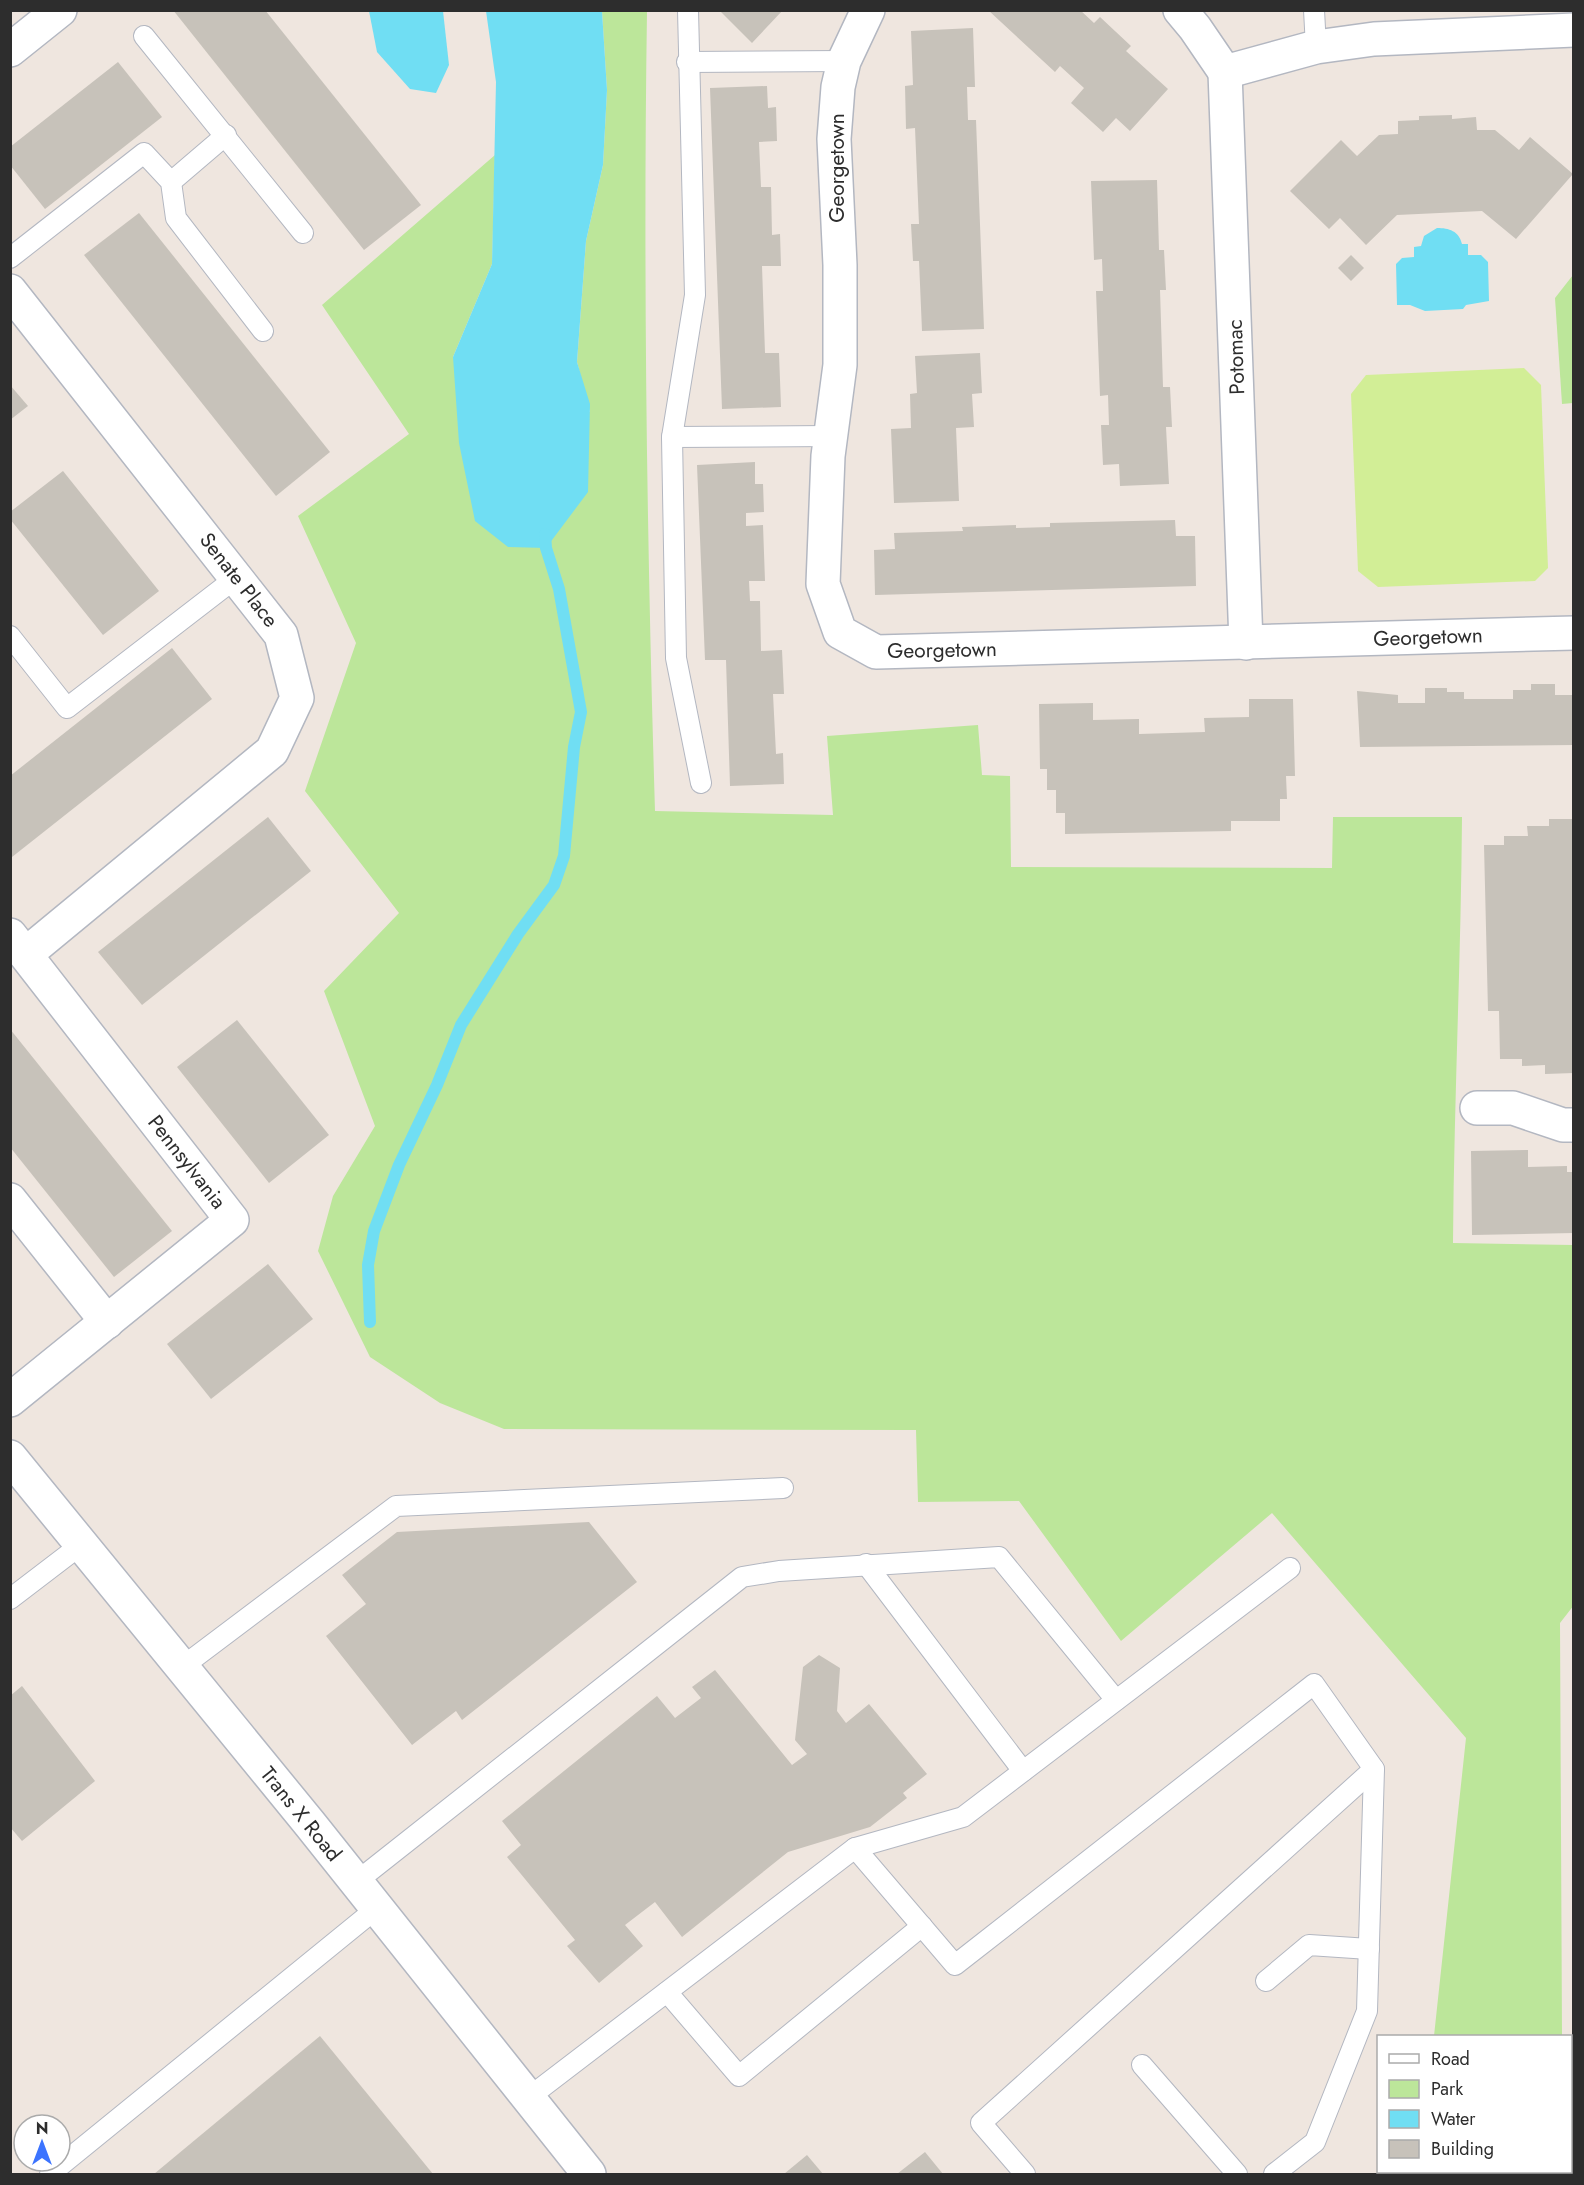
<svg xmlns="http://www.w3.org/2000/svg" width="1584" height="2185" viewBox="0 0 1584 2185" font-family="Jost,sans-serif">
<rect width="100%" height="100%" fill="#efe6df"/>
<g fill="#bce69a">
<path d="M 602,11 L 647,11 C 643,278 647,544 655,811 L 833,815 L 827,736 L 978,725 L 982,775 L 1010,776 L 1011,867 L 1332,868 L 1333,817 L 1462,817 C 1461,959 1454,1101 1453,1243 L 1573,1245 L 1574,1605 L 1560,1623 L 1562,2036 L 1434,2036 L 1466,1738 L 1272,1513 L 1121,1641 L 1019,1501 L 918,1502 L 916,1430 L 504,1429 L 440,1403 L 370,1357 L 318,1251 L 333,1196 L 375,1126 L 324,991 L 399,913 L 305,791 L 356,643 L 298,516 L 409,434 L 322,305 L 495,155 L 492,264 L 453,357 L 590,412 L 577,362 L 586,241 L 603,165 L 607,90 Z"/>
<polygon points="1573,275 1573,403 1562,404 1555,298"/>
<polygon points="1379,2172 1563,2172 1563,2174 1374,2174"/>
</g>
<polygon fill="#d2ee96" points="1524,368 1541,385 1548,568 1535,581 1378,587 1358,571 1351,394 1366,375"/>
<g fill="#70def3">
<polygon points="369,11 443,11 449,65 436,93 410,89 377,52"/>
<polygon points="486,11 602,11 607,90 603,165 586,241 577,362 590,404 588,492 546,548 508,547 475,521 459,443 453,357 492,264 496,82"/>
<path d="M 1437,228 C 1449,228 1459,231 1462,244 L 1468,244 L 1468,255 L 1481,255 L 1488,262 L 1489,301 L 1466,305 L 1463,309 L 1425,311 L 1410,305 L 1397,305 L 1396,264 L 1402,258 L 1414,257 L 1414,247 L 1421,246 L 1424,236 Z"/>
</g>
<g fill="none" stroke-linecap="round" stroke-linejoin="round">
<polyline stroke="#70def3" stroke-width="12" points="370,1322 368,1265 374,1231 399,1165 437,1085 461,1025 518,934 554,885 564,856 574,747 581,712 559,589 546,548 545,534"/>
</g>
<g fill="#c7c2ba">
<polygon points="173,10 265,10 421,205 364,250"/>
<polygon points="719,10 783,10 752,43"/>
<polygon points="988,10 1080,10 1094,23 1100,17 1131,46 1126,51 1168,89 1130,131 1116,118 1103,132 1071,103 1084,88 1060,66 1055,72"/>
<polygon points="973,28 975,87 967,87 968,120 976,120 984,329 922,331 919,261 913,261 911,224 919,224 915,128 906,129 905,86 913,85 911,31"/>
<polygon points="118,62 162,117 45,209 10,165 10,147"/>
<polygon points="767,86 768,108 776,107 777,141 759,142 761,187 771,187 772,235 780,234 781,266 762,266 765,353 779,353 781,407 722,409 710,88"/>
<polygon points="1452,115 1452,119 1476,117 1477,130 1495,130 1519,150 1530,137 1573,174 1516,239 1482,211 1397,215 1366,245 1340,218 1329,229 1290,191 1341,140 1357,156 1379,135 1398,134 1398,121 1419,120 1419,116"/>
<polygon points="1157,180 1159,250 1164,250 1166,290 1160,290 1163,387 1170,387 1172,427 1166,427 1169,484 1120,486 1119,464 1103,465 1101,425 1109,425 1108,395 1100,396 1096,291 1103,291 1102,259 1094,260 1091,181"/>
<polygon points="139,213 330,452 276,496 84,255"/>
<polygon points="1351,255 1364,268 1351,281 1338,268"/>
<polygon points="980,353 982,393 972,394 974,427 956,428 959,501 894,503 891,429 911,428 910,394 917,393 915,356"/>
<polygon points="10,385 28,406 10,420"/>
<polygon points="755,462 755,484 763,484 764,512 746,513 746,526 763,525 765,581 749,581 750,601 760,601 761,651 782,650 784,694 773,694 776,754 783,753 784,784 730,786 726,660 705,660 697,465"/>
<polygon points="63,471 159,591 103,635 10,519 10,512"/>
<polygon points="1175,520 1176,536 1195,536 1196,586 875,595 874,550 895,549 894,533 963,531 962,527 1016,525 1016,528 1050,527 1050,523"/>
<polygon points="172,648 212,699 12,857 10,776"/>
<polygon points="1531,684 1555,684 1555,695 1574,695 1574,745 1360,747 1357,691 1398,695 1398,703 1425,703 1425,688 1447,688 1447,692 1464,692 1464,699 1513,699 1513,690 1531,690"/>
<polygon points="1249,699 1293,699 1295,776 1286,776 1287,799 1280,799 1280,821 1231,821 1231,831 1065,834 1065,813 1056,813 1056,790 1047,790 1047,769 1040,769 1039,704 1093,703 1093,720 1139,719 1139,734 1205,732 1204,718 1249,717"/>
<polygon points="268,817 311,871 142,1005 98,952"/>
<polygon points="1549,819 1574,819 1574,1073 1545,1074 1545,1065 1522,1066 1522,1059 1500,1059 1499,1011 1488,1011 1484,845 1504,845 1504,836 1528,836 1527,826 1549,826"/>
<polygon points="237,1020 329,1135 269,1183 177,1067"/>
<polygon points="10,1029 172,1231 114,1277 10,1147"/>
<polygon points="1528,1150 1528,1167 1567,1166 1567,1172 1574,1172 1574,1233 1472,1235 1471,1151"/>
<polygon points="268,1264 313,1319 211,1399 167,1344"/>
<polygon points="589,1522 637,1582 462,1720 456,1711 412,1745 326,1636 366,1604 342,1575 397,1532"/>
<polygon points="819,1655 840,1668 837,1711 846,1723 869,1704 927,1774 903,1793 907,1798 870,1827 788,1852 682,1937 655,1902 625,1925 643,1946 599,1983 567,1946 575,1940 507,1857 521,1845 502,1821 657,1696 675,1718 701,1698 692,1687 715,1670 792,1765 807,1754 795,1740 803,1667"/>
<polygon points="22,1686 95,1781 22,1841 10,1827 10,1696"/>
<polygon points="320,2036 433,2174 154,2174"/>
<polygon points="925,2152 943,2174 897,2174"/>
<polygon points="807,2155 823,2174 784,2174"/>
</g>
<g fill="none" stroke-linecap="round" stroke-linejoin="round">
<g stroke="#b3b7c1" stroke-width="22">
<g id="service">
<polyline points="688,10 695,295 672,437 831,436"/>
<polyline points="1314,10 1316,47"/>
<polyline points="144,36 303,233"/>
<polyline points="687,62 844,61"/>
<polyline points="171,182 226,135"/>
<polyline points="10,258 144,153 171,182 176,218 263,331"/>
<polyline points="672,437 676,658 701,783"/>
<polyline points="10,636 67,708 237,577"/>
<polyline points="866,1564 1023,1771"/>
<polyline points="10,1599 82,1544"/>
<polyline points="182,1667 396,1506 783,1488"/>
<polyline points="855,1848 963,1817 1290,1568"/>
<polyline points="356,1882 742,1577 779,1571 999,1557 1116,1700"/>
<polyline points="1266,1981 1309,1945 1369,1949"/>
<polyline points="667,1992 739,2076 922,1926"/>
<polyline points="1142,2065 1237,2174"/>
<polyline points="528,2098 855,1848 955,1965 1314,1684 1374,1769 1367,2011 1315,2142 1274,2174"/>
<polyline points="50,2174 377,1908"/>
<polyline points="1025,2174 981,2123 1374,1769"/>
</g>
</g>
<g stroke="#b3b7c1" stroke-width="36">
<g id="minor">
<polyline points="868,10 844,61 838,87 834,139 840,265 840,365 828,456 823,584 840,632 876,652 1574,633"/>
<polyline points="1180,10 1195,28 1225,72 1316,47 1374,39 1574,30"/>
<polyline points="10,50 60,10"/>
<polyline points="1225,72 1246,643"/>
<polyline points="10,291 281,635 297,698 272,751 26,954"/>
<polyline points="10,935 232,1220 10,1400"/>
<polyline points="1477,1108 1513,1108 1563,1125 1574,1125"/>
<polyline points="10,1200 107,1322"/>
<polyline points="10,1457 310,1824 589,2174"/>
</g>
</g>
<use href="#service" stroke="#fff" stroke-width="20"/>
<use href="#minor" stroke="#fff" stroke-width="33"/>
</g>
<g text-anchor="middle" stroke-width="4.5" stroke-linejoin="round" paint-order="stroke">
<g font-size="21" fill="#2d2d2d" stroke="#fff">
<text transform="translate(837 168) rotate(-90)" y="7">Georgetown</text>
<text transform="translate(1236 357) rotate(-92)" y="7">Potomac</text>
<text transform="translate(239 580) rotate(52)" y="7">Senate Place</text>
<text transform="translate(1428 637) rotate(-2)" y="7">Georgetown</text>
<text transform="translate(942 650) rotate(-1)" y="7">Georgetown</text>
<text transform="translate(187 1162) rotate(52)" y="7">Pennsylvania</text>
<text transform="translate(301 1814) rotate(51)" y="7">Trans X Road</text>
</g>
</g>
<rect width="1584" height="2185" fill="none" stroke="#2d2d2d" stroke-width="24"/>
<rect x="1377" y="2035" width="195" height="138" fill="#ffffff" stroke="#ababab" stroke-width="1.5"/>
<rect x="1389" y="2054" width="30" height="9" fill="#ffffff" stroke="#ababab" stroke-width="1.5"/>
<text x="1431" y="2065" font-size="18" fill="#2d2d2d">Road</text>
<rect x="1389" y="2080" width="30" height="18" fill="#bce69a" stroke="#ababab" stroke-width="1.5"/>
<text x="1431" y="2095" font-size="18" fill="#2d2d2d">Park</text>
<rect x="1389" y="2110" width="30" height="18" fill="#70def3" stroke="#ababab" stroke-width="1.5"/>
<text x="1431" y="2125" font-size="18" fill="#2d2d2d">Water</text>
<rect x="1389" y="2140" width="30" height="18" fill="#c7c2ba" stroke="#ababab" stroke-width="1.5"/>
<text x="1431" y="2155" font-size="18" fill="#2d2d2d">Building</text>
<g transform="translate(42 2143)"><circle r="28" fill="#ffffff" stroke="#ababab" stroke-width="1.5"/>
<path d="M0-4.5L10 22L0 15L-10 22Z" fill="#3c74ff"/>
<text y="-9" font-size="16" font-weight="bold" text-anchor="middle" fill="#2d2d2d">N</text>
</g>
</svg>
